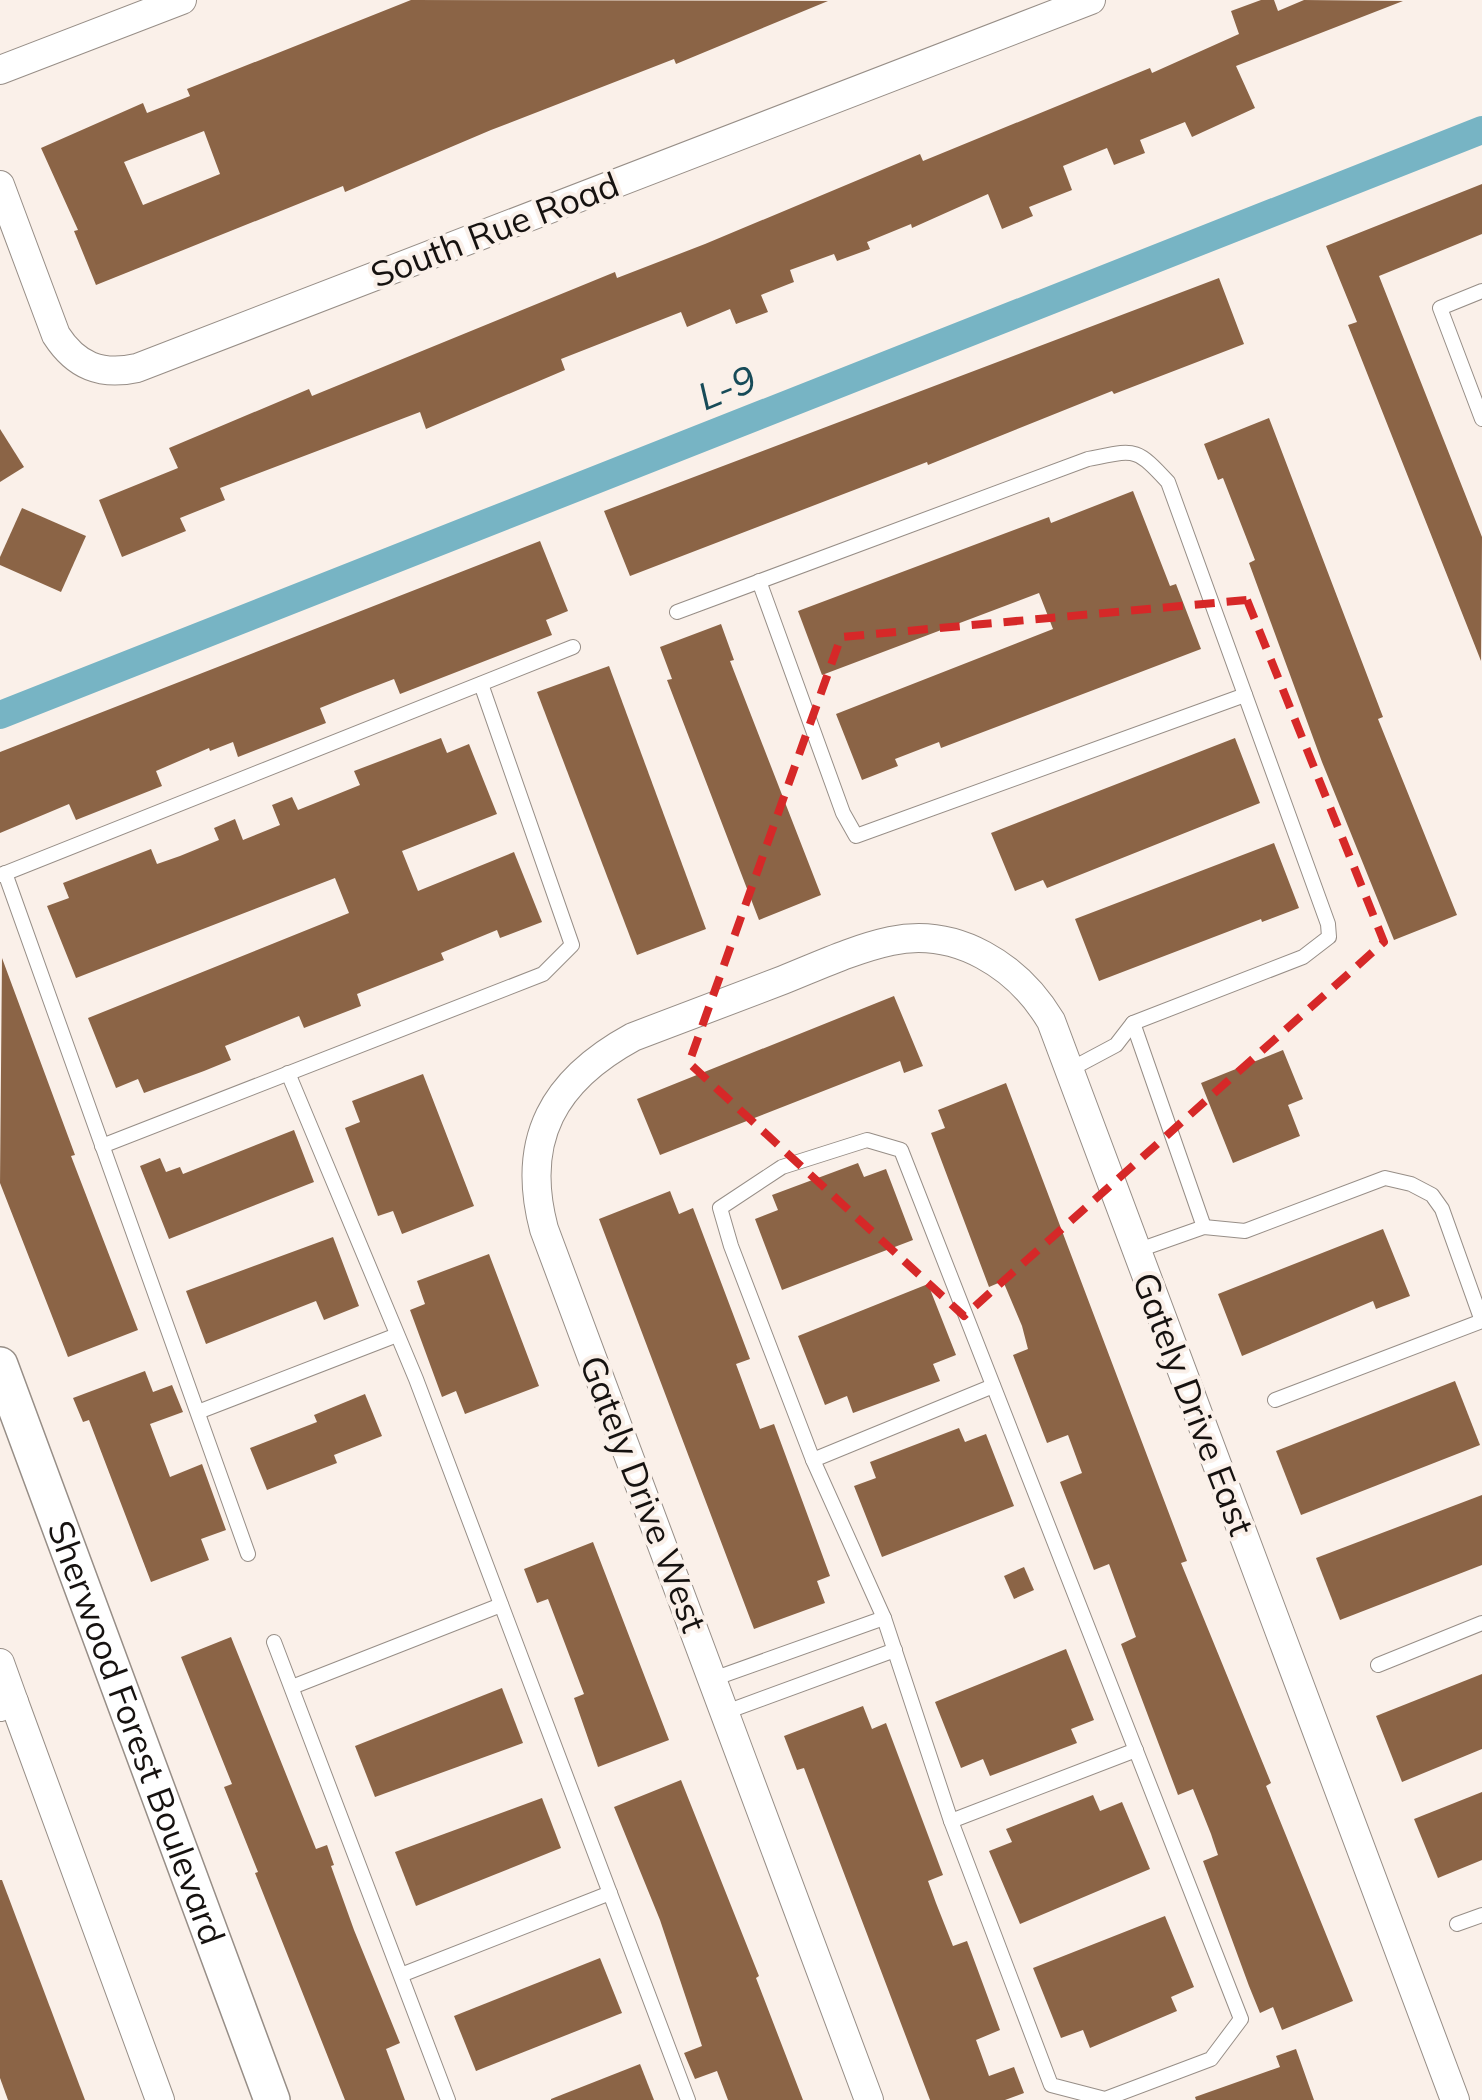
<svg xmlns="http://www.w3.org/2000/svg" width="1482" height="2100" viewBox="0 0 1482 2100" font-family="Mulish,sans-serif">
<rect width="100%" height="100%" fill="#faf0e9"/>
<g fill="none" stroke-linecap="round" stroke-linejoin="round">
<polyline stroke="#77b4c4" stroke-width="28" points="0,715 1482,130"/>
</g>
<g fill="#8b6446" fill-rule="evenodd">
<path d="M 411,0 L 828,1 L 676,64 L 674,59 L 491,130 L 345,192 L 343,186 L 96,285 L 74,231 L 78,230 L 41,148 L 143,103 L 147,113 L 190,96 L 187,89 ZM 204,131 L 220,174 L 143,205 L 124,162 Z"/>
<polygon points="1261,0 1274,0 1278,11 1304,0 1403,1 1236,66 1255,108 1192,137 1185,122 1140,140 1145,153 1114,165 1107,148 1063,166 1072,190 1029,207 1033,216 1002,229 988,194 912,228 911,224 867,242 870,249 837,261 834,254 790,270 794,282 761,295 768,312 736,324 730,309 687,327 681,312 561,359 565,370 426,429 420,412 220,488 225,500 180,518 186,531 122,557 99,500 178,468 169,448 309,389 312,396 615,272 617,278 705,244 920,154 923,161 1150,68 1152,73 1239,34 1231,11"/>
<polygon points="1482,184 1482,234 1379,276 1482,537 1481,661 1348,325 1357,322 1326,246"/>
<polygon points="1219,278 1244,344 1114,394 1112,391 928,465 927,462 630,576 604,511"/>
<polygon points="1269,418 1383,717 1378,719 1457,915 1394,940 1322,762 1249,563 1255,560 1223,478 1218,480 1204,444"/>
<polygon points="0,429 24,467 0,482"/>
<polygon points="1133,491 1170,586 1176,584 1201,649 941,748 939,742 895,759 898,766 862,780 836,714 1053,629 1039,593 822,675 798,611 1049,517 1051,523"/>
<polygon points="22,508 86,536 61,592 0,565 0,557"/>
<polygon points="540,541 568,611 546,620 552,635 400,694 394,679 355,694 320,708 326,723 238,757 233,742 210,751 209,748 156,771 162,786 76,820 69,804 0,833 0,752"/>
<polygon points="721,624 734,660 730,661 821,895 759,920 667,680 672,679 660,647"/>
<polygon points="609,666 706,929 637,955 537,692"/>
<polygon points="441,738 447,753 469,744 497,814 402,851 418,891 514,852 542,922 500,938 497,930 441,953 444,960 357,994 361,1006 304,1028 299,1016 225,1046 231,1060 204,1071 144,1093 138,1079 116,1088 88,1018 349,913 335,878 76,978 47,906 69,898 63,883 151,849 157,864 180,856 219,840 214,828 235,819 243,840 280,825 272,805 292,797 298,810 318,802 360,785 354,771"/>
<polygon points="1235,738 1260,803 1047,888 1043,880 1015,891 991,833"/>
<polygon points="1274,843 1299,908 1262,922 1261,919 1099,981 1075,919"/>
<polygon points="2,958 75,1155 71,1156 138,1330 68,1357 0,1183"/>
<polygon points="894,996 923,1066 904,1073 900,1061 660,1155 637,1099"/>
<polygon points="1283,1050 1303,1099 1288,1105 1300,1136 1233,1163 1201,1083"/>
<polygon points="423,1074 474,1206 402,1234 393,1211 378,1216 345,1128 360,1122 352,1101"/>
<polygon points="1006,1083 1187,1561 1181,1563 1271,1783 1266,1786 1353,2001 1282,2030 1273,2007 1260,2013 1249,1986 1203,1861 1218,1855 1211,1834 1193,1789 1178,1795 1121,1644 1136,1637 1109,1564 1094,1570 1060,1482 1082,1473 1068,1435 1047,1443 1013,1355 1028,1349 1022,1326 1003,1281 989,1287 931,1133 945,1128 938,1110"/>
<polygon points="294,1130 314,1182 169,1239 140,1166 160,1158 166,1172 180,1167 183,1174"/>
<polygon points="858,1163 864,1177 886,1169 913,1240 782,1290 755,1219 778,1210 772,1195"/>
<polygon points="670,1191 679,1214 693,1208 750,1359 736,1364 760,1429 774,1424 830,1576 817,1581 825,1603 754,1629 599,1219"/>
<polygon points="1383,1229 1410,1296 1376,1309 1373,1301 1242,1356 1218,1294"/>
<polygon points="333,1237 359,1306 324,1320 316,1301 206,1344 186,1291"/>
<polygon points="489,1254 539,1386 465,1414 456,1391 442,1397 410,1310 425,1304 417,1281"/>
<polygon points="928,1284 956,1355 933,1364 940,1381 853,1413 847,1396 825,1405 798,1336"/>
<polygon points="145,1371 153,1392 172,1385 183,1412 150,1424 170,1477 202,1464 226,1530 201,1539 209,1560 151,1582 89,1420 83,1422 73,1398"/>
<polygon points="1455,1381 1480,1445 1301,1515 1276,1451"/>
<polygon points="365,1394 382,1436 334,1455 337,1463 267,1490 250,1448 317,1422 314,1415"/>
<polygon points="959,1428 965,1442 986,1434 1014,1506 882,1557 854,1486 876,1478 870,1462"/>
<polygon points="1482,1495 1482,1565 1340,1620 1316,1558"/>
<polygon points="593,1542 669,1740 598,1767 574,1698 584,1694 548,1599 537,1603 524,1569"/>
<polygon points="1024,1567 1034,1590 1014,1599 1004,1576"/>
<polygon points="231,1637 316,1849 327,1845 334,1865 331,1866 354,1930 400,2043 386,2049 405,2100 345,2100 255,1873 258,1872 224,1787 232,1784 181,1657"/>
<polygon points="1066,1649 1094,1720 1071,1729 1077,1743 990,1776 983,1759 961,1768 935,1702"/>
<polygon points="1482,1674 1482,1749 1402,1782 1376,1716"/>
<polygon points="502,1688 523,1743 375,1797 355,1746"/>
<polygon points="863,1706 872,1729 886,1723 943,1875 928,1881 936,1903 953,1946 967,1941 1000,2030 976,2040 989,2076 1014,2067 1024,2093 1005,2100 930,2100 804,1768 797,1770 784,1736"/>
<polygon points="681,1780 759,1976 756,1978 803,2100 728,2100 717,2071 695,2079 684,2053 702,2046 660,1920 614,1807"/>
<polygon points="1482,1792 1482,1860 1438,1878 1414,1819"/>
<polygon points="1093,1795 1100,1811 1122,1802 1150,1869 1020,1924 989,1851 1012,1842 1006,1829"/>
<polygon points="542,1798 561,1848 416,1906 395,1852"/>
<polygon points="0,1880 2,1880 85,2100 8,2100 0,2078"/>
<polygon points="1165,1916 1194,1987 1171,1997 1177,2011 1090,2048 1083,2030 1061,2038 1033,1968"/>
<polygon points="600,1958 622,2013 476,2071 454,2016"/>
<polygon points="1296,2049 1314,2100 1196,2100 1195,2097 1280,2067 1276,2056"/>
<polygon points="640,2064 654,2100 551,2100 551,2099"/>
</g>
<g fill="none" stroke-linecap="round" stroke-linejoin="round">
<g stroke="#978e87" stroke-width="16">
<g id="service">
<polyline points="1482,291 1440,308 1482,419"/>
<polyline points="759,581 843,813 856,836 1245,695"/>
<path d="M 677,612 L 1088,459 C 1135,450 1135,446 1168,482 L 1328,924 L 1329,937 L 1303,957 L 1133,1023 L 1116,1045 L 1071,1069"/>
<polyline points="5,873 248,1554"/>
<polyline points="1,875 573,647"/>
<polyline points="1133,1023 1204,1227"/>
<polyline points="288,1073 416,1379 688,2100"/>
<polygon points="867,1140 901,1150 1241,2019 1211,2059 1105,2099 1051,2085 951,1821 884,1618 813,1460 731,1246 720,1208 782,1167"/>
<polyline points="102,1146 543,974 572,945 481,684"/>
<polyline points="1136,1251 1204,1227 1245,1231 1385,1178 1411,1184 1432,1195 1442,1209 1482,1321"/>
<polyline points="1275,1400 1482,1321"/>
<polyline points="198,1412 397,1335"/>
<polyline points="813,1460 993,1386"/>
<polyline points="274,1642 448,2100"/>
<polyline points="1378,1665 1482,1623"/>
<polyline points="713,1679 884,1618"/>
<polyline points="292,1687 501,1605"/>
<polyline points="726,1712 895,1650"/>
<polyline points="951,1821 1136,1750"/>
<polyline points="1457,1924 1482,1915"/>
<polyline points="401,1975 610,1893"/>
</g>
</g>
<g stroke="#978e87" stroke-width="30">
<g id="minor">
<polyline points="0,70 182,0"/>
<path d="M 0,185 L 56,335 C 76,366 101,376 137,368 L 1091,0"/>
<polyline points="0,1663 14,1702 0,1707"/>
<polyline points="14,1702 160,2100"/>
<path d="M 869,2100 L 544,1229 C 520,1139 554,1080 633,1037 C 683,1018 733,999 783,980 C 818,966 854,949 891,941 C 957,927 1018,966 1051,1021 L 1455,2100"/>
</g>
</g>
<g stroke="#978e87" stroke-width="38">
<g id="tertiary">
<path id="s1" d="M 0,1365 L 272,2100"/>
</g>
</g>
<use href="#service" stroke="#fff" stroke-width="14"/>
<use href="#minor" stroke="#fff" stroke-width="28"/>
<use href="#tertiary" stroke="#fff" stroke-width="35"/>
</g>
<path fill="none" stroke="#d62828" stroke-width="8" stroke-dasharray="20 12" stroke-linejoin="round" d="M 1247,600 L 1384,942 L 964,1316 L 689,1063 L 841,637 Z"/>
<g text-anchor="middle" stroke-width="8" stroke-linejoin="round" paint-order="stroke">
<g font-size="35" fill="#161210" stroke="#faf0e9">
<text transform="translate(495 230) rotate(-21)" y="12">South Rue Road</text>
<text transform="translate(1193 1404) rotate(69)" y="12">Gately Drive East</text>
<text transform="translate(643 1494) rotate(69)" y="12">Gately Drive West</text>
<text dy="12" stroke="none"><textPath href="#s1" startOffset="392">Sherwood Forest Boulevard</textPath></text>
</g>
<g font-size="38" font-style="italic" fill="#174b58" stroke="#faf0e9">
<text transform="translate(727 388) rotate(-22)" y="13">L-9</text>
</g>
</g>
</svg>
